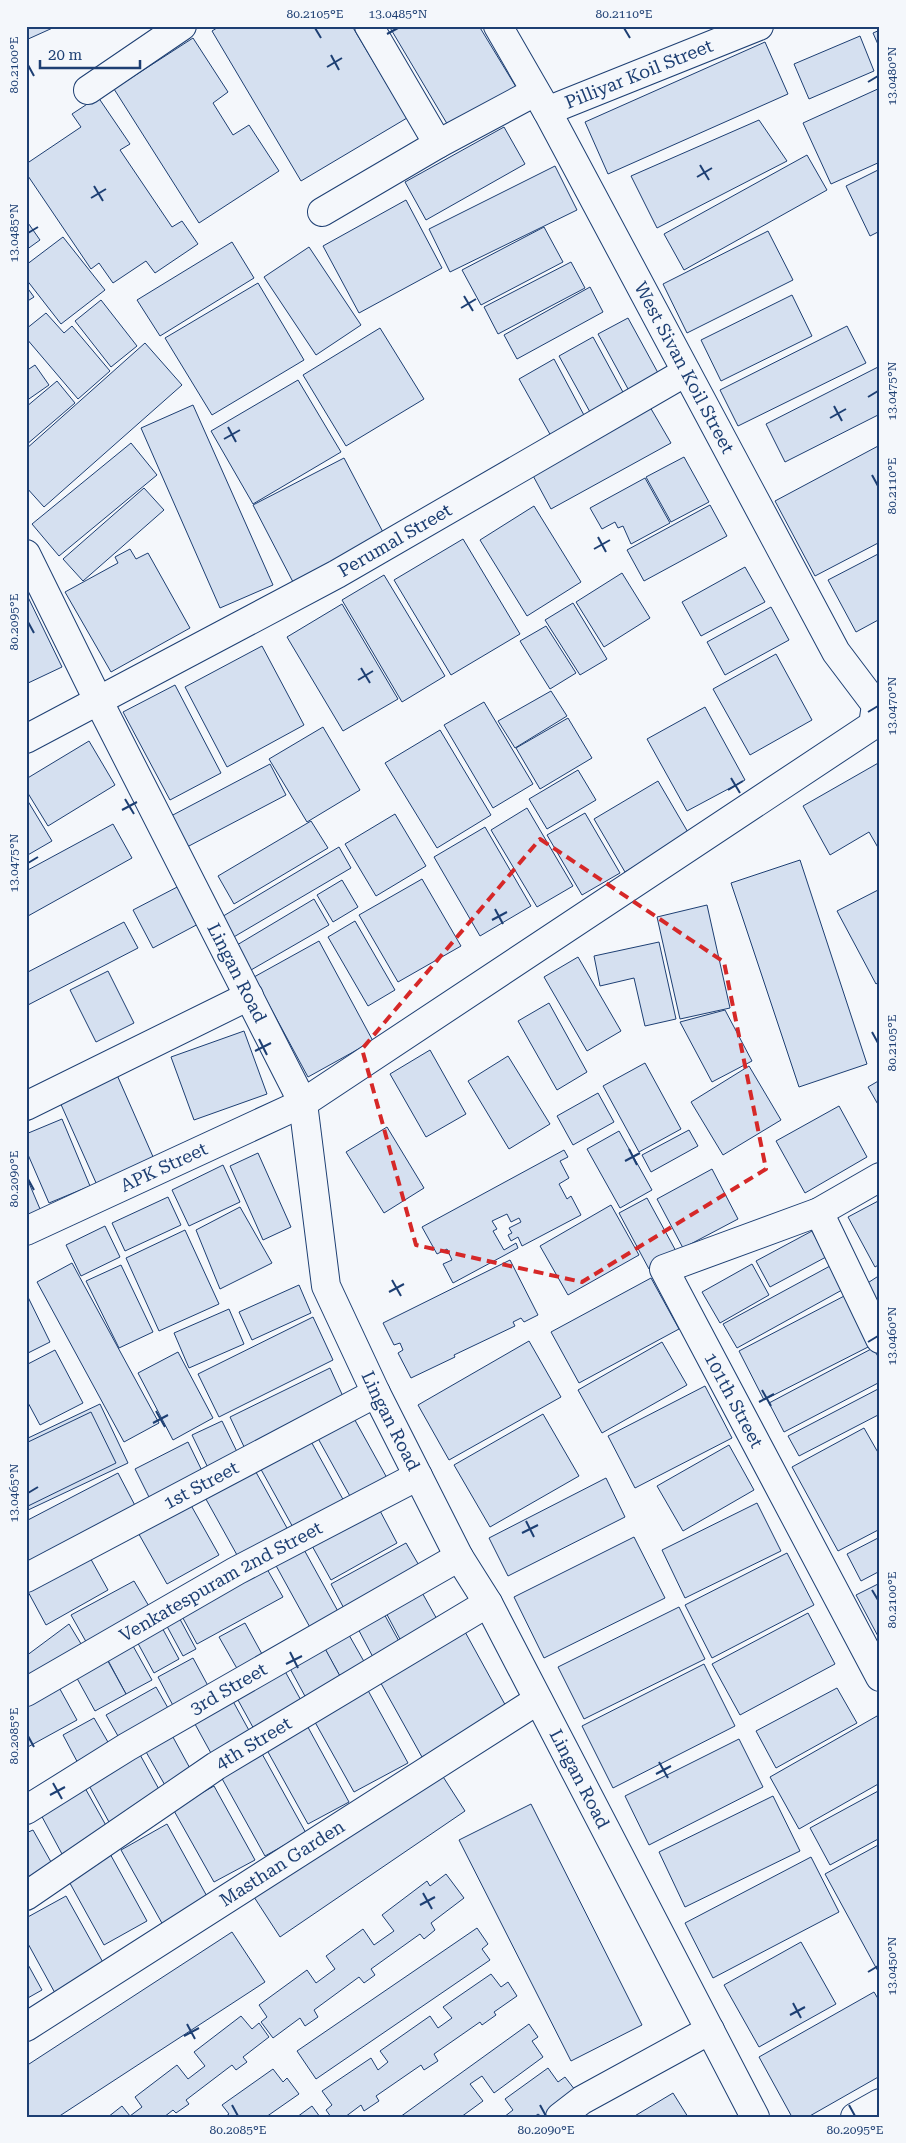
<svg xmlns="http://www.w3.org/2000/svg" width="906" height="2143" viewBox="0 0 906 2143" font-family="'Roboto Serif',serif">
<rect width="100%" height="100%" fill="#f4f7fb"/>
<g fill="#d5e0f0" stroke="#1d3f73">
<polygon points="26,26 57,26 26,40"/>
<polygon points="220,26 352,26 407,118 301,181 212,31"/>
<polygon points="389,26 479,26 516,87 449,127"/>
<polygon points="880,30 880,49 873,33"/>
<polygon points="860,36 874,71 809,99 794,64"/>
<polygon points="193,38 228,92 213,103 233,135 249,125 279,171 199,223 114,89"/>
<polygon points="765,42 788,94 608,174 585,122"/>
<polygon points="880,88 880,162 831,184 803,123"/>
<polygon points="98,97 130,144 120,150 172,227 182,221 198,244 155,273 146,261 113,283 99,263 91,269 26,173 26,164 81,127 72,114"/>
<polygon points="759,120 787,161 657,228 631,176"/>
<polygon points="504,127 525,164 426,220 405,182"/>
<polygon points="807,155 827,190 684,270 664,234"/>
<polygon points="555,166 577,210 450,272 429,229"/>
<polygon points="880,169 880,231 870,236 846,186"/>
<polygon points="406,200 442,268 359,313 323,246"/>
<polygon points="26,220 40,240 26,250"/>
<polygon points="544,227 563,262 481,305 462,270"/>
<polygon points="768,231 793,280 687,333 663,284"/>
<polygon points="63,237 105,290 61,324 26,279 26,265"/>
<polygon points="232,242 254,278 160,336 137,300"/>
<polygon points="309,247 361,325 316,355 264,277"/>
<polygon points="571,262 585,288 498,334 484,307"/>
<polygon points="258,283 304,360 212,415 165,338"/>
<polygon points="26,286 34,297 26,302"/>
<polygon points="590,287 603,312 517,359 504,335"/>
<polygon points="792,295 812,336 721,381 701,340"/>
<polygon points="101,300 137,346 111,367 75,321"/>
<polygon points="46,313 64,333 72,326 110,371 78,399 26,338 26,329"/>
<polygon points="628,318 663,382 633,398 598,334"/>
<polygon points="847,326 866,363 738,426 720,390"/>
<polygon points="380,328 424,399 346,446 303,375"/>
<polygon points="593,337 624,394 590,412 559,356"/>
<polygon points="145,343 182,385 44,507 26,487 26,449"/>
<polygon points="554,359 585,417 551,436 519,379"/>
<polygon points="35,365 49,385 26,401 26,371"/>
<polygon points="880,366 880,414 785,462 766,424"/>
<polygon points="298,380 341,452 253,504 211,431"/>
<polygon points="57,381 75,403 26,445 26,407"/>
<polygon points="193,405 273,585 220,608 141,428"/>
<polygon points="650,407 671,443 551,509 531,472"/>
<polygon points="131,443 157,475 59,556 32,524"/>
<polygon points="880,445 880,542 815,576 775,501"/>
<polygon points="684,457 709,502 671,522 646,477"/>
<polygon points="344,458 384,534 293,582 253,505"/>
<polygon points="645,478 670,523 631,544 623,526 618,528 615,522 602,529 590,508"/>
<polygon points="144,488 164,510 83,581 63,559"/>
<polygon points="710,505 727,536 644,581 627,550"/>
<polygon points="534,506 581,582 527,616 480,540"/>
<polygon points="463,539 520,634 451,675 394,580"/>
<polygon points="130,549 136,559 148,553 190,628 111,672 65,592 118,563 115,557"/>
<polygon points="880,553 880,619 856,632 828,580"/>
<polygon points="745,567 765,602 701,636 682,602"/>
<polygon points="622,573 650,618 604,647 576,602"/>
<polygon points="384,575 445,676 402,702 342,600"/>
<polygon points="26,593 62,667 26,684"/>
<polygon points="573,603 607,659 580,675 545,620"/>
<polygon points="342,604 398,699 343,731 287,637"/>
<polygon points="771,607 789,640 725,675 707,642"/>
<polygon points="546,626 576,673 550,689 520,641"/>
<polygon points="262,646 304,725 227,767 185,687"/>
<polygon points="776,654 812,720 750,755 713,689"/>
<polygon points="175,685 221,773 170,800 123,712"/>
<polygon points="551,691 567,716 515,748 498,721"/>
<polygon points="484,702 533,784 493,808 444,725"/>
<polygon points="705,707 745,780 687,811 647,739"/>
<polygon points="568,718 592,758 540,789 516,748"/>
<polygon points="323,727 360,790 307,822 269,759"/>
<polygon points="440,730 491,815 437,848 385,763"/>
<polygon points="89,741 115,785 48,826 26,790 26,779"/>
<polygon points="880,762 880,851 869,832 830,855 803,806"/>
<polygon points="270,764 286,795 187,847 171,816"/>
<polygon points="578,770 596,800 547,829 529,799"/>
<polygon points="658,781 689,834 625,872 594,819"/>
<polygon points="26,798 52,841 26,856"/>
<polygon points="527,808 573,886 537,907 491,830"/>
<polygon points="585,813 620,873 582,895 547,835"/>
<polygon points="395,814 426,866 376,896 345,844"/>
<polygon points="311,821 328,848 234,904 218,876"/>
<polygon points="113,824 132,858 28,916 26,913 26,871"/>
<polygon points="485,827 531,906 480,936 434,857"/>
<polygon points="339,847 351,868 232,938 220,918"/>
<polygon points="800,860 867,1064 799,1087 731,883"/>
<polygon points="422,879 461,946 398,982 359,915"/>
<polygon points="342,880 358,907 333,922 317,895"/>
<polygon points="183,884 202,922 153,948 133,910"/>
<polygon points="880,889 880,981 876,984 837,911"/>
<polygon points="314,899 329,925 251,970 237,945"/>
<polygon points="707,905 730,1008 680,1019 657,917"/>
<polygon points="355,921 395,990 368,1006 328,937"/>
<polygon points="124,922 138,948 26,1006 26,973"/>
<polygon points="319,941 373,1041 308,1077 254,977"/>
<polygon points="659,942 676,1019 645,1026 634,978 600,986 594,956"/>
<polygon points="578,957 621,1031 587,1051 544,977"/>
<polygon points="108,971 134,1023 96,1042 70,990"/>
<polygon points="549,1003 587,1072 557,1090 518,1021"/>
<polygon points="725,1010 752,1061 712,1082 680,1022"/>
<polygon points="244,1031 267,1094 194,1120 171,1057"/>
<polygon points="430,1050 466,1114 426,1137 390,1074"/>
<polygon points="508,1056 550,1124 509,1149 468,1081"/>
<polygon points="645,1063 681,1129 639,1152 603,1086"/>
<polygon points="749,1066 781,1120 723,1155 691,1102"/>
<polygon points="117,1075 154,1159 97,1185 59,1100"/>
<polygon points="880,1080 880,1108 868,1087"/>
<polygon points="598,1093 614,1122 573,1145 557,1116"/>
<polygon points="839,1106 867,1157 805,1193 776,1141"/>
<polygon points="62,1119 90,1186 49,1203 26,1150 26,1134"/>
<polygon points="387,1127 424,1188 384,1213 346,1152"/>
<polygon points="689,1130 698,1146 651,1172 642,1155"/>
<polygon points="619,1131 652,1190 620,1208 587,1149"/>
<polygon points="564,1150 568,1157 560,1161 569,1178 559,1184 567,1199 571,1196 581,1215 522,1246 518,1237 511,1241 508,1235 512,1233 509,1228 521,1222 519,1218 511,1222 507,1214 492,1221 497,1229 493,1231 504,1250 516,1243 518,1248 453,1283 443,1264 452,1260 447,1249 437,1254 422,1227"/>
<polygon points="258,1153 291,1227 263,1240 230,1166"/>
<polygon points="223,1165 240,1202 189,1226 172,1190"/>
<polygon points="712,1169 738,1219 683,1248 657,1199"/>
<polygon points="26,1176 43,1216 26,1223"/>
<polygon points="168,1197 181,1225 125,1251 112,1223"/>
<polygon points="647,1198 677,1253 649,1269 619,1213"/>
<polygon points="880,1200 880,1264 875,1267 848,1217"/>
<polygon points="611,1205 639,1255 568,1295 540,1246"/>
<polygon points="240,1207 272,1263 220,1289 196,1230"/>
<polygon points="105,1226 120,1257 81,1276 66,1245"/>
<polygon points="185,1230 219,1304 159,1331 126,1258"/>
<polygon points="812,1231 826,1257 770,1287 756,1261"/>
<polygon points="510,1260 538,1315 524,1322 521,1318 513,1322 515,1326 454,1355 455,1357 411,1378 398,1353 403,1350 400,1343 394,1345 383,1323"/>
<polygon points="72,1263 159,1423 124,1442 37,1282"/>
<polygon points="752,1264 769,1295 720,1323 702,1292"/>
<polygon points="121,1265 153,1332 119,1348 86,1281"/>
<polygon points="830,1266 842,1290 737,1348 723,1324"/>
<polygon points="880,1275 880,1311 863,1286"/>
<polygon points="651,1278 679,1329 579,1383 551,1332"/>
<polygon points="299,1285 311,1313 252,1340 239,1312"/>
<polygon points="26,1293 50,1342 26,1354"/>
<polygon points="848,1294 874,1344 764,1400 739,1351"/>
<polygon points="229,1309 244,1344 189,1368 174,1333"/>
<polygon points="313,1317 333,1360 219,1417 198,1374"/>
<polygon points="529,1341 561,1397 449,1460 418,1405"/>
<polygon points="662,1342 687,1385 602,1433 578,1390"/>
<polygon points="873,1348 880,1360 880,1382 784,1432 769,1403"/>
<polygon points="55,1350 83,1403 40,1425 26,1399 26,1365"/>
<polygon points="178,1352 213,1418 173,1440 138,1373"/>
<polygon points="330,1368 346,1403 246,1451 230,1417"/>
<polygon points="705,1386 732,1438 635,1488 608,1436"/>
<polygon points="880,1388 880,1414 799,1456 788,1436"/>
<polygon points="100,1404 128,1463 26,1511 26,1439"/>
<polygon points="91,1412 116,1463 26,1507 26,1443"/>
<polygon points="351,1413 392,1487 356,1507 315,1433"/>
<polygon points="543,1414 579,1476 490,1527 454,1465"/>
<polygon points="222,1421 242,1462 212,1476 192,1435"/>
<polygon points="864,1428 880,1456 880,1529 838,1551 792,1467"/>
<polygon points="308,1436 345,1503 295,1531 258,1464"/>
<polygon points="188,1442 206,1479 153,1505 135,1469"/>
<polygon points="729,1445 754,1490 683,1531 657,1486"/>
<polygon points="252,1465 292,1537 242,1564 202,1492"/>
<polygon points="118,1473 140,1515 26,1574 26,1521"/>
<polygon points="606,1478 625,1517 508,1576 489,1538"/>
<polygon points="188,1500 219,1555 167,1584 136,1529"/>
<polygon points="757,1503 781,1551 685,1598 662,1550"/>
<polygon points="378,1507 397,1543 331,1580 311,1544"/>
<polygon points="634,1537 665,1598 544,1658 514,1597"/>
<polygon points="880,1537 880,1571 861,1581 847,1554"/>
<polygon points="406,1543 424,1574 348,1616 331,1584"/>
<polygon points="302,1546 340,1615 312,1631 274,1562"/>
<polygon points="787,1553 814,1605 712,1658 685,1605"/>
<polygon points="88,1554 108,1590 46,1625 26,1588"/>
<polygon points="263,1562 283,1597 197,1644 178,1609"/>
<polygon points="134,1581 153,1613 89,1647 71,1615"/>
<polygon points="880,1583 880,1640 856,1595"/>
<polygon points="420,1589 438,1621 401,1641 384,1609"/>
<polygon points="679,1607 705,1659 584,1719 558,1667"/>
<polygon points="175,1610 196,1649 183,1656 162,1617"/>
<polygon points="382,1610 401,1645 374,1659 356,1625"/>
<polygon points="808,1613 835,1664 740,1715 712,1664"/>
<polygon points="159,1622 179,1659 154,1673 134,1636"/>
<polygon points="245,1623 268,1665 243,1679 219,1637"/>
<polygon points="69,1624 86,1652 26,1677 26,1656"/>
<polygon points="345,1628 366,1665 341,1678 321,1642"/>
<polygon points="464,1630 508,1710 422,1757 378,1678"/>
<polygon points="128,1637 152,1680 126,1694 103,1651"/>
<polygon points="322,1643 341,1678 306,1698 287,1663"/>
<polygon points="104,1654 126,1694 95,1711 73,1671"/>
<polygon points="193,1658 213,1695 178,1715 158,1677"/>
<polygon points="281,1664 303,1704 255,1731 233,1691"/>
<polygon points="704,1664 735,1726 613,1788 582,1726"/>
<polygon points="56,1682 77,1720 26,1748 26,1699"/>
<polygon points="365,1685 408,1763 354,1792 311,1715"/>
<polygon points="156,1687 172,1715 122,1743 106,1715"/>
<polygon points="837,1688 857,1723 776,1768 756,1731"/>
<polygon points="229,1694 251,1734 212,1755 190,1715"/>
<polygon points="877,1716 880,1722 880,1783 799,1829 770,1777"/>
<polygon points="94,1718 112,1749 80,1767 63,1735"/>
<polygon points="304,1720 349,1802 308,1824 263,1743"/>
<polygon points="168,1728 192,1772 166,1787 141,1743"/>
<polygon points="739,1739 763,1787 649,1845 625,1796"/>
<polygon points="138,1751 161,1793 109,1822 86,1780"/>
<polygon points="261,1752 306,1833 265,1856 220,1775"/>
<polygon points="440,1772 465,1811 280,1937 254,1897"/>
<polygon points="214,1786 255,1860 214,1882 173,1809"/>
<polygon points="85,1788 108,1829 62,1854 40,1813"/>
<polygon points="880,1790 880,1838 830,1865 810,1828"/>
<polygon points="773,1796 800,1851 685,1907 659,1852"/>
<polygon points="531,1804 642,2025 571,2061 459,1840"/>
<polygon points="167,1824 209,1900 163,1925 121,1850"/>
<polygon points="33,1830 55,1869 26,1885 26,1833"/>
<polygon points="880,1844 880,1975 825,1874"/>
<polygon points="109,1852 147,1921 104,1945 66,1876"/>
<polygon points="811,1857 839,1912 713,1978 685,1923"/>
<polygon points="446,1874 464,1898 431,1923 435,1930 424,1939 420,1934 371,1969 375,1975 364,1983 359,1977 314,2010 318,2017 305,2026 300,2018 273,2038 261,2022 267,2017 259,2005 307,1970 316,1983 335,1969 326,1956 363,1929 374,1945 394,1931 382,1915 427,1881 430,1886"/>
<polygon points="66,1896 105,1966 55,1993 26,1940 26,1918"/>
<polygon points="477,1928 488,1944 482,1949 490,1960 316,2079 297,2051"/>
<polygon points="232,1932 265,1982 58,2117 26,2117 26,2066"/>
<polygon points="801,1942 836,2004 759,2047 724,1985"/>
<polygon points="26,1961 42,1990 26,1999"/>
<polygon points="491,1974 501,1987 508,1982 517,1996 494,2012 496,2015 482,2025 480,2022 434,2054 438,2061 424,2070 421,2065 376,2096 379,2101 364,2111 361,2105 345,2117 331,2117 326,2110 332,2105 322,2091 371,2058 378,2070 388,2062 380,2051 430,2016 438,2028 452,2018 443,2007"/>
<polygon points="874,1992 880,2002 880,2076 808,2117 792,2117 759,2057"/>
<polygon points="241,2016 252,2029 259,2023 269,2037 243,2057 247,2062 236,2070 232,2065 186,2100 189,2104 176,2113 173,2110 164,2117 108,2117 122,2106 130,2116 142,2107 135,2097 177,2065 188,2079 205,2066 194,2052"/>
<polygon points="529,2024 538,2037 532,2041 543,2057 494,2093 482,2076 470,2084 483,2101 461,2117 400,2117"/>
<polygon points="548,2068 558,2082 565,2077 575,2090 542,2117 538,2114 534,2117 504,2117 513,2110 505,2099"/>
<polygon points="273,2069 283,2082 287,2078 299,2094 266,2117 225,2117 229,2114 222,2105"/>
<polygon points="673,2093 688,2117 633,2117"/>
<polygon points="312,2106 320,2117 297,2117"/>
</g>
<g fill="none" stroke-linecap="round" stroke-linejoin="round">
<g stroke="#1d3f73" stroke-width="30">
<g id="street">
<polyline points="369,26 438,144"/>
<path id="s1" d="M 498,26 L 547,111 L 836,652 L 876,705"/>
<polyline points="88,90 182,26"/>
<path id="s2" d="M 547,111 L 759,26"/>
<polyline points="322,212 438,144 535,92"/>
<path id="s3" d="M 26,554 L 98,700 L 303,1103 L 326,1286 L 376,1393 L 459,1557 L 488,1603 L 755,2117"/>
<path id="s4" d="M 26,739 L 337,574 L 686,372"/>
<polyline points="26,1106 249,996"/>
<path id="s5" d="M 880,1177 L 819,1212 L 664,1269 L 880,1677"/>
<polyline points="819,1212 880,1339"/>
<path id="s6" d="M 26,1231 L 303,1103 L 873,725 L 876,705"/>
<path id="s7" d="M 26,1578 L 376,1393"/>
<path id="s8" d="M 26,1692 L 236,1571 L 418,1476"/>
<path id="s9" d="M 26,1810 L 127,1747 L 459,1557"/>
<path id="s10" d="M 26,1896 L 216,1766 L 488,1603"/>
<path id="s11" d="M 26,2027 L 538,1700"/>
<polyline points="560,2117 582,2100 710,2030"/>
<polyline points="855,2117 880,2103"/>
</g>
</g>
<use href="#street" stroke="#f4f7fb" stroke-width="28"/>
</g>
<path fill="none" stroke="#d62828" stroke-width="4" stroke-dasharray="10 6" stroke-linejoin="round" d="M 540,839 L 724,962 L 766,1169 L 582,1282 L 416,1245 L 362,1049 Z"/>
<path fill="none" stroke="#1d3f73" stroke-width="2" d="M 315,28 L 321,38M 624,28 L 630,38M 387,34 L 398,28M 331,55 L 339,70M 28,65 L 34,76M 327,67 L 342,58M 868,82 L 878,76M 700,165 L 709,180M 697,177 L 712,168M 94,186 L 103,201M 91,198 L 106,189M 28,233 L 38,227M 464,296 L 473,311M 461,308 L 476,299M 868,397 L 878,391M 834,406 L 842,421M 830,418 L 846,409M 228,427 L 236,442M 224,439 L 240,430M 872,475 L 878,486M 598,537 L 606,552M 594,549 L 610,540M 28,622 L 34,633M 361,668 L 370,683M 358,680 L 373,671M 868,712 L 878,706M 731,778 L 740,793M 728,790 L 743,781M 125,799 L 134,814M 122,810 L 137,802M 28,863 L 38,857M 495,909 L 503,924M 492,920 L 507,912M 872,1032 L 878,1043M 259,1039 L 267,1055M 255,1051 L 271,1043M 629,1149 L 637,1165M 625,1161 L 640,1153M 28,1179 L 34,1190M 392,1280 L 401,1296M 389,1292 L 404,1284M 868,1342 L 878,1336M 762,1390 L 771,1406M 759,1402 L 774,1394M 156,1411 L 165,1427M 153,1423 L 168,1415M 28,1493 L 38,1487M 526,1521 L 534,1537M 522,1533 L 538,1525M 872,1590 L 878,1600M 290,1652 L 298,1668M 286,1664 L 302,1656M 28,1736 L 34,1747M 659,1762 L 668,1778M 656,1774 L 671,1766M 53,1783 L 62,1799M 50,1795 L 65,1787M 423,1893 L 432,1909M 420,1905 L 435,1897M 868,1972 L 878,1966M 793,2003 L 801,2018M 790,2015 L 805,2007M 187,2024 L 195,2039M 184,2036 L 199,2028M 232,2105 L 238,2116M 540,2105 L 546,2116M 849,2105 L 855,2116"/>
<g text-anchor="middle" stroke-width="4" stroke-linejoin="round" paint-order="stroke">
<g font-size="18" fill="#1d3f73" stroke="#f4f7fb">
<text dy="6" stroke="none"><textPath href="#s2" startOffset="99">Pilliyar Koil Street</textPath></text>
<text dy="6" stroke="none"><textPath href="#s1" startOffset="389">West Sivan Koil Street</textPath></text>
<text dy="6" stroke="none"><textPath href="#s4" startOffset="419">Perumal Street</textPath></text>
<text dy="6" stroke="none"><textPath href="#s3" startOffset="469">Lingan Road</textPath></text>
<text dy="6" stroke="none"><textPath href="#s6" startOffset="152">APK Street</textPath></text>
<text dy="6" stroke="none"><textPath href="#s5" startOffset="384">101th Street</textPath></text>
<text dy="6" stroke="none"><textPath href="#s3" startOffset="949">Lingan Road</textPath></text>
<text dy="6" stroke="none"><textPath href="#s7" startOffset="198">1st Street</textPath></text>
<text dy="6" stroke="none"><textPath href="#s8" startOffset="224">Venkatespuram 2nd Street</textPath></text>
<text dy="6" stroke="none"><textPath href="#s9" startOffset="236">3rd Street</textPath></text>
<text dy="6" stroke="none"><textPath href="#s10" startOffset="274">4th Street</textPath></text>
<text dy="6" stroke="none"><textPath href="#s3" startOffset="1354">Lingan Road</textPath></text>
<text dy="6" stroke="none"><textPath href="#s11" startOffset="304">Masthan Garden</textPath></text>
</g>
</g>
<rect width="906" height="2143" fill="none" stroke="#f4f7fb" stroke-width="55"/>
<path d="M40 60v8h100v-8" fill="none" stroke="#1d3f73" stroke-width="2.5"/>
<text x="48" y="60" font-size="15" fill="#1d3f73" stroke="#f4f7fb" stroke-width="4" paint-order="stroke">20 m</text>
<rect x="28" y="28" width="850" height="2088" fill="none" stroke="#1d3f73" stroke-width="2"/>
<g font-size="12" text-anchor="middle" fill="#1d3f73">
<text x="315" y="18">80.2105°E</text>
<text x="398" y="18">13.0485°N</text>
<text x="624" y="18">80.2110°E</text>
<text transform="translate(14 65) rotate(-90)" y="4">80.2100°E</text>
<text transform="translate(892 76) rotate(-90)" y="4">13.0480°N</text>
<text transform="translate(14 233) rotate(-90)" y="4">13.0485°N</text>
<text transform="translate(892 391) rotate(-90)" y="4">13.0475°N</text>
<text transform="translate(892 486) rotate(-90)" y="4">80.2110°E</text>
<text transform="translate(14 622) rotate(-90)" y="4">80.2095°E</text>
<text transform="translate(892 706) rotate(-90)" y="4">13.0470°N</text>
<text transform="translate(14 863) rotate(-90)" y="4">13.0475°N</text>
<text transform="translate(892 1043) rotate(-90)" y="4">80.2105°E</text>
<text transform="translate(14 1179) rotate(-90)" y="4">80.2090°E</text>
<text transform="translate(892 1336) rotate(-90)" y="4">13.0460°N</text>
<text transform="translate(14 1493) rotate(-90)" y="4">13.0465°N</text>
<text transform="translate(892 1600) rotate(-90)" y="4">80.2100°E</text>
<text transform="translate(14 1736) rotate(-90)" y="4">80.2085°E</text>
<text transform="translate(892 1966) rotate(-90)" y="4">13.0450°N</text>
<text x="238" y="2134">80.2085°E</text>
<text x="546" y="2134">80.2090°E</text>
<text x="855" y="2134">80.2095°E</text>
</g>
</svg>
